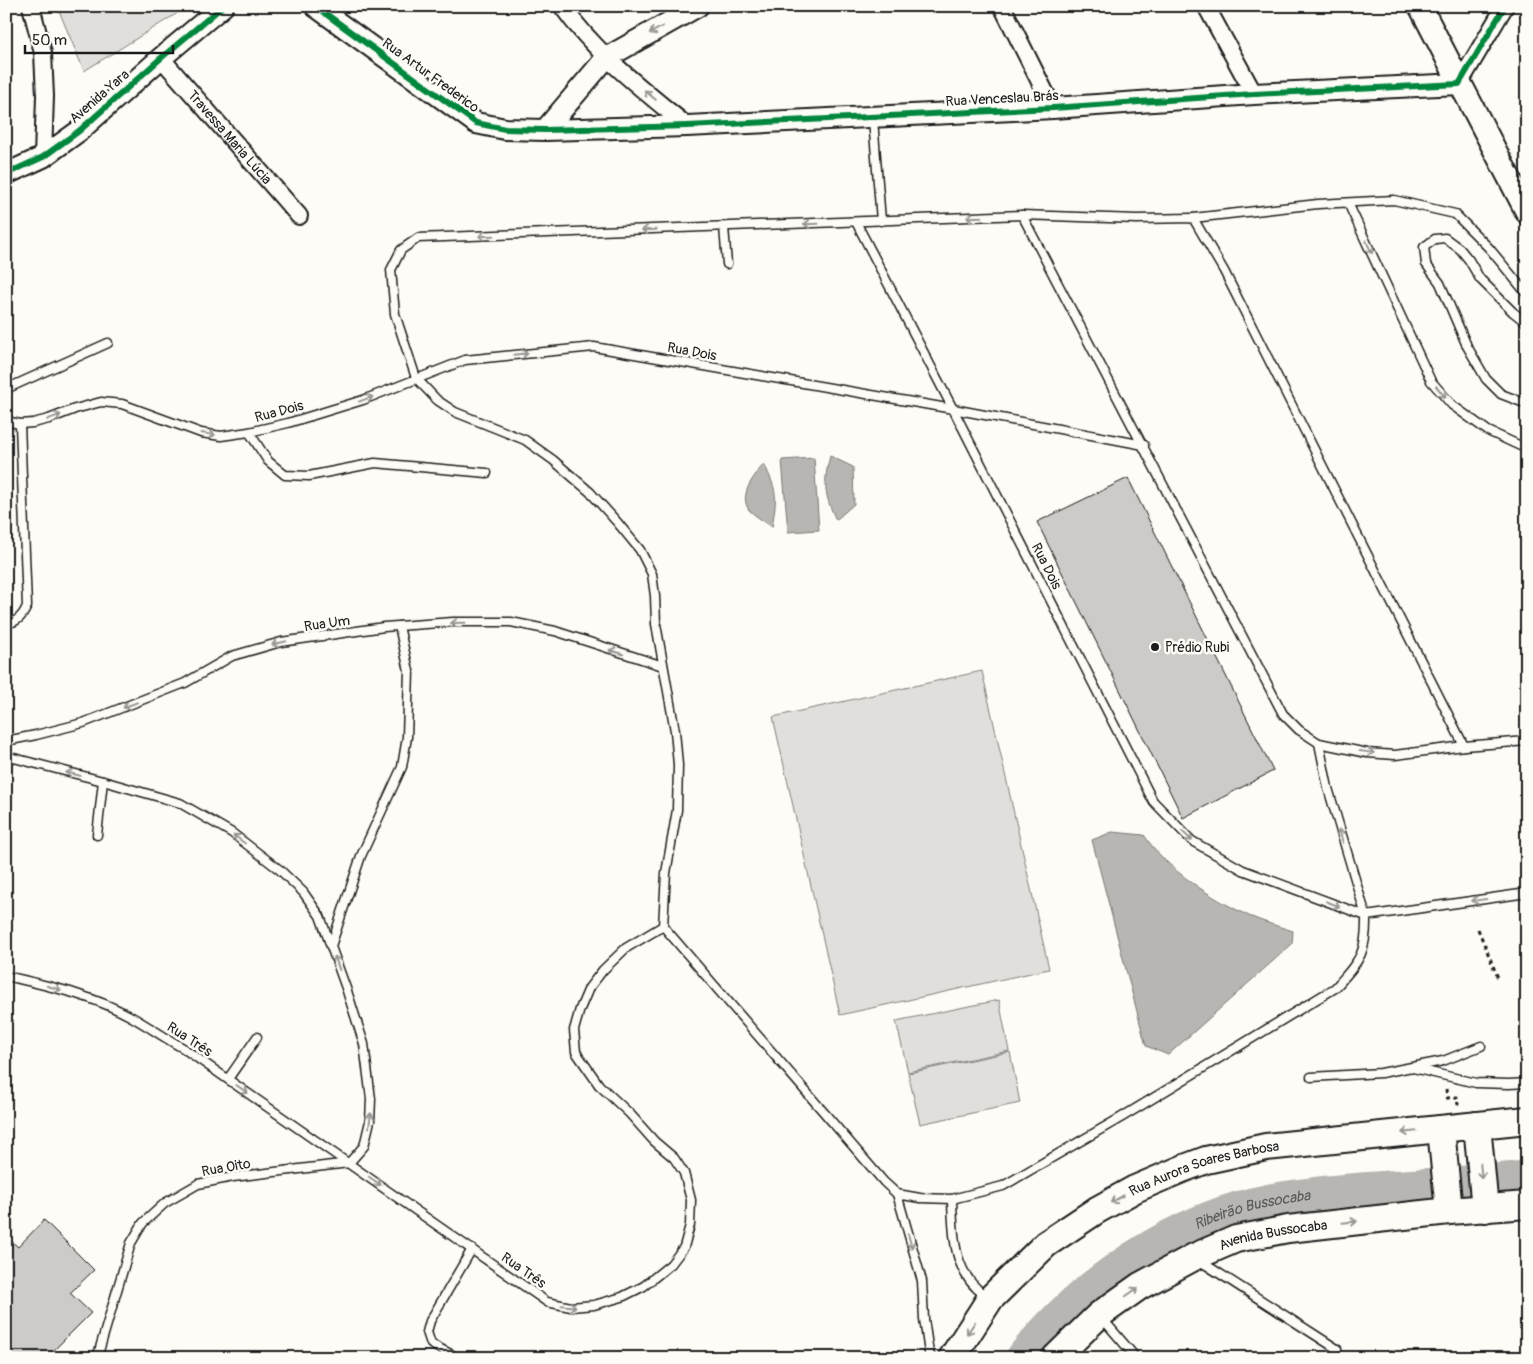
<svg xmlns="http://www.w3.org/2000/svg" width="1533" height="1364" viewBox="0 0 1533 1364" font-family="Pangolin,sans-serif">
<rect width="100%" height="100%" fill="#fdfcf7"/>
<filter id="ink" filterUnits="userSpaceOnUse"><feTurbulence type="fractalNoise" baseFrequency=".02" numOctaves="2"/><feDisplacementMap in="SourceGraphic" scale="10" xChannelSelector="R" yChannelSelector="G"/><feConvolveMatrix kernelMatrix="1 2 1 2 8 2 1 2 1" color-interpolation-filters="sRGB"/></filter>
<g filter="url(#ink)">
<g fill="#e0dfdb" stroke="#7e7e7c">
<polygon points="57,6 189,6 84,71"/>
<polygon points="982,671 1049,969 840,1015 773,717"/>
<polygon points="999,1000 1009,1051 908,1072 896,1021"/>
<polygon points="1010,1052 1020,1103 920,1124 908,1073"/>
</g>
<g fill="#b7b6b2" stroke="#797876">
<path d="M 830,456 L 853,467 L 854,504 L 836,520 C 824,494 823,483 830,456 Z"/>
<polygon points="814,458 819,530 788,532 782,460"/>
<path d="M 764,464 C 778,492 777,497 772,527 C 765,522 755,516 749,510 C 738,494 755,475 764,464 Z"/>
<path d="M 1112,832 L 1144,835 C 1168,871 1210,897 1249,916 C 1263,922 1278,926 1293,931 L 1292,944 L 1168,1055 L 1146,1046 L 1092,840 Z"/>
</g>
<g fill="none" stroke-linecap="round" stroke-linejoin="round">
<path stroke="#b7b6b2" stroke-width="35" id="s1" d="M 1023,1358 C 1081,1284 1178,1218 1271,1201 C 1355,1186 1442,1187 1527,1178"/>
</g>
<g fill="#cccbc8" stroke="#1c1c1c">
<polygon points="1128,478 1273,771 1183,818 1037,522"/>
<polygon points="44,1220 94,1270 70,1293 91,1313 46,1358 6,1358 6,1236 18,1247"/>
</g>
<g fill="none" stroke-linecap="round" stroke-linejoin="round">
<g stroke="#1c1c1c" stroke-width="11">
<g id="service">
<polyline points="873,119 881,221"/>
<polyline points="1348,203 1431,381 1452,405 1488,431 1527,449"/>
<polyline points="1022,215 1283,714 1299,730 1319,743 1367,753 1395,755 1464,746 1527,741"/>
<polyline points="1193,218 1318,204 1394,200 1455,214 1489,248 1527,294"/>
<polyline points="856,222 953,409 1144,445"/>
<polyline points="724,227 727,264"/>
<polyline points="1527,323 1513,312 1480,279 1469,260 1460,249 1445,238 1435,239 1424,247 1426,264 1440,283 1467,346 1486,379 1501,394 1527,404"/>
<polyline points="6,389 108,343"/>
<polyline points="6,421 20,424 33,423 49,419 75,409 101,402 122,404 201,433 221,436 249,432 288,423 363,400 465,360 594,347 953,409 1153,801 1192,841 1243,870 1366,916 1527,893"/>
<polyline points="249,432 268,461 285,475 309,476 375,463 487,473"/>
<path d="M 6,623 C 17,623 23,616 27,606 L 20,424"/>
<polyline points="6,741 36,735 83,723 185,683 232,656 281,642 384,627 453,622 511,622 555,631 663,666"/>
<path d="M 1319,743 L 1328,788 L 1366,916 C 1367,954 1359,961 1335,988 L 1122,1117 L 1003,1186 L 952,1199 L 920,1198 L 897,1194 L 884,1182 L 663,926 L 666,873 L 677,810 L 678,765 L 675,731 L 656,624 L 655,596 L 652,574 L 640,550 L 617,522 L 590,492 L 553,460 L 525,440 L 455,412 L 437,400 L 416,378 L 395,314 L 391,270 L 401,250 L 418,238 L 1022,215 L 1137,219 L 1193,218 L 1224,271 L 1464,746"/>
<polyline points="6,756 103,781 180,803 232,833 280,870 303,892 320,916 347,991 364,1044 371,1099 370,1121 364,1146 349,1163 233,1177 198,1184 165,1203 143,1223 131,1243 97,1358"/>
<polyline points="97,835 103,781"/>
<polyline points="331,946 361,856 402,767 407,737 409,671 399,626"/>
<path d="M 6,976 C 48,986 92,995 130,1016 C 148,1026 165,1038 183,1048 L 547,1302 L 571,1307 L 594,1305 L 622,1297 L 644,1286 L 671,1264 L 684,1247 L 690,1225 L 691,1200 L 684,1173 L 674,1158 L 654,1141 L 630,1114 L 599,1085 L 576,1052 L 574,1030 L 580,1009 L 589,988 L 603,970 L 626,948 L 663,926"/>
<polyline points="1413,1068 1476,1083 1509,1084 1527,1083"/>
<polyline points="1311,1077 1381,1073 1443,1061 1481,1046"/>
<polyline points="228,1079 257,1037"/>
<polyline points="897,1194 922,1281 924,1319 929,1353 932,1358"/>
<path d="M 952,1199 C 953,1235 953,1274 986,1296"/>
<polyline points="1200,1261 1337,1349"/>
<polyline points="1102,1318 1132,1353 1134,1358"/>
<polyline points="458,1358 431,1344 427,1332 430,1321 472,1249"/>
</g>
</g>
<g stroke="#1c1c1c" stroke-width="20">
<g id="minor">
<polyline points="31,6 43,53 45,96 43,157"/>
<path d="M 562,6 C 597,55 642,89 687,126"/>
<polyline points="1002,6 1053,108"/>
<polyline points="1206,6 1254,94"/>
<path id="s2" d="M 161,58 L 299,216"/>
<polyline points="1459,84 1505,6"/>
</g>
</g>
<g stroke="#1c1c1c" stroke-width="24">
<g id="tertiary">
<polyline points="315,6 476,123 505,129 545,130 687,126 1053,108 1254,94 1459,84"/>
<polyline points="545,130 606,58 698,6"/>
<polyline points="6,174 43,157 79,131 161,58 223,6"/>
</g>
</g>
<g stroke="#1c1c1c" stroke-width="26">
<polyline id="secondary" points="1420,6 1527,212"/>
</g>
<g stroke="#1c1c1c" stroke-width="30">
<g id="primary">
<polyline points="1477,1125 1485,1209"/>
<polyline points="1441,1129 1449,1211"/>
<path id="s3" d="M 952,1358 L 990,1299 L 1046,1244 L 1097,1210 L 1135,1189 L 1182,1169 L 1206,1160 L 1266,1147 L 1527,1120"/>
<path id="s4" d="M 1055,1358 L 1099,1315 L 1140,1286 L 1194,1257 L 1236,1239 L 1288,1229 L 1449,1211 L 1527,1205"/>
</g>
</g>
<g stroke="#1c1c1c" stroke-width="3" stroke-dasharray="4 4" stroke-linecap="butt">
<polyline points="1478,929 1498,978"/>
<polyline points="1446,1089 1447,1098 1457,1097 1458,1105"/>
</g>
<use href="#service" stroke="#fdfcf7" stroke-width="8"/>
<use href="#minor" stroke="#fdfcf7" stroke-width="16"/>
<use href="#tertiary" stroke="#fdfcf7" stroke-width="20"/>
<use href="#secondary" stroke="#fdfcf7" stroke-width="22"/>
<use href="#primary" stroke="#fdfcf7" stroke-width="26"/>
<g stroke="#fdfcf7" stroke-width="9">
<g id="cycleway">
<polyline points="315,6 476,123 505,129 545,130 687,126 1053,108 1254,94 1459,84 1505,6"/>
<polyline points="6,174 43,157 79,131 161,58 223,6"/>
</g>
</g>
<use href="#cycleway" stroke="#00873e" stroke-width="6"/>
</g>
<defs><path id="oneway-shaft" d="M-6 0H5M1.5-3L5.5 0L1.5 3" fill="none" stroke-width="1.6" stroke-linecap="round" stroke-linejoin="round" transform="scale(1.25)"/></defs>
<g stroke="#989794">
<use href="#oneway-shaft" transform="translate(656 30) rotate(151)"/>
<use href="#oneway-shaft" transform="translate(650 95) rotate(-140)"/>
<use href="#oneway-shaft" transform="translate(974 217) rotate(178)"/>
<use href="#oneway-shaft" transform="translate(811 224) rotate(178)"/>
<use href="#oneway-shaft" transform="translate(649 230) rotate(178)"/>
<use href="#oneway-shaft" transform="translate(486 236) rotate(178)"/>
<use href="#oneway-shaft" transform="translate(1369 247) rotate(65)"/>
<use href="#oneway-shaft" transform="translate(521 354) rotate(-6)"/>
<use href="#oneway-shaft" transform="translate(1441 392) rotate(50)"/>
<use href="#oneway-shaft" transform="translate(366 399) rotate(-20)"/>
<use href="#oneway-shaft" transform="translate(54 417) rotate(-20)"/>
<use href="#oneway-shaft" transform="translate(208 434) rotate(8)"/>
<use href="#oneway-shaft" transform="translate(458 623) rotate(179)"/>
<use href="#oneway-shaft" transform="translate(279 643) rotate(167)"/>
<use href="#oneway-shaft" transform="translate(616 652) rotate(-163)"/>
<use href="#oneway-shaft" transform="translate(130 705) rotate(159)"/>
<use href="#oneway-shaft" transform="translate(1367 752) rotate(8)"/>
<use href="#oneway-shaft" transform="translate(73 774) rotate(-167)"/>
<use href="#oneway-shaft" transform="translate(1187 836) rotate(44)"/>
<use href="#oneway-shaft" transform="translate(1341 836) rotate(-106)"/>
<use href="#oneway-shaft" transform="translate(239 839) rotate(-143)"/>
<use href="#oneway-shaft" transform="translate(1479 900) rotate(172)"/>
<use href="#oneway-shaft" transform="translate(1333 904) rotate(21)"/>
<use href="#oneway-shaft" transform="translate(337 963) rotate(-109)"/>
<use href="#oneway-shaft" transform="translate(54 988) rotate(17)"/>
<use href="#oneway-shaft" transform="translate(242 1089) rotate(35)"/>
<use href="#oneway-shaft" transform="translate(370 1120) rotate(-82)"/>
<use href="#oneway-shaft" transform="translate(1409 1132) rotate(174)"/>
<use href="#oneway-shaft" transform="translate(1481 1171) rotate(84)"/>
<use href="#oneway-shaft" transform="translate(375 1181) rotate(35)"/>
<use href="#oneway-shaft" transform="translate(1117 1199) rotate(151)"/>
<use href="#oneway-shaft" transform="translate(1350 1222) rotate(-6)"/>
<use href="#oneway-shaft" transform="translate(910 1241) rotate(74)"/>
<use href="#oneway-shaft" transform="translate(1132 1292) rotate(-35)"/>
<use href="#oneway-shaft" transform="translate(569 1306) rotate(6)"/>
<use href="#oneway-shaft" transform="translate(971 1328) rotate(124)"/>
</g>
</g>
<circle fill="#1c1c1c" stroke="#fdfcf7" stroke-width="2" cx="1155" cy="647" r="5"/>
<g text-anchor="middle" stroke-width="5" stroke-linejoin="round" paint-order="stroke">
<g font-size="14" fill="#1c1c1c" stroke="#fdfcf7">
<text transform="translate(431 75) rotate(36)" y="5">Rua Artur Frederico</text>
<text transform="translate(99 96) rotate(-41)" y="5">Avenida Yara</text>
<text transform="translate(1002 98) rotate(-3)" y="5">Rua Venceslau Brás</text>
<text dy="5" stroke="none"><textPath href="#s2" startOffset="105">Travessa Maria Lúcia</textPath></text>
<text transform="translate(692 351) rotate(10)" y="5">Rua Dois</text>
<text transform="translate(279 411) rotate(-15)" y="5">Rua Dois</text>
<text transform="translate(1047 566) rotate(63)" y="5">Rua Dois</text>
<text transform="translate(327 623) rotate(-8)" y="5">Rua Um</text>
<text transform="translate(190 1039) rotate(33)" y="5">Rua Três</text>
<text transform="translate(226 1167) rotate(-10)" y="5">Rua Oito</text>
<text dy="5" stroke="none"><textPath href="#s3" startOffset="326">Rua Aurora Soares Barbosa</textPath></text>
<text dy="5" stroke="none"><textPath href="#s4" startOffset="256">Avenida Bussocaba</textPath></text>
<text transform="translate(524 1270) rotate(35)" y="5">Rua Três</text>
</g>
<g font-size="14" fill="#1c1c1c" stroke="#fdfcf7" text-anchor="start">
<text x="1165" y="652">Prédio Rubi</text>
</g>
<g font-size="15" font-style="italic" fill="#5a5a58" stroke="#fdfcf7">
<text dy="5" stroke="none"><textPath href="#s1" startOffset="279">Ribeirão Bussocaba</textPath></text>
</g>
</g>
<rect width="1533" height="1364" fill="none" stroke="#fdfcf7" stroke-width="25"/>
<rect x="12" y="12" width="1508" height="1339" fill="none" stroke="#1c1c1c" stroke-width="2" filter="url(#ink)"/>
<path d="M25 45v8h148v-8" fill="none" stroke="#1c1c1c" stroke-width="2.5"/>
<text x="32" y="45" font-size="15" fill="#1c1c1c" stroke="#fdfcf7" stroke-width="4" paint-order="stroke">50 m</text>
</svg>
